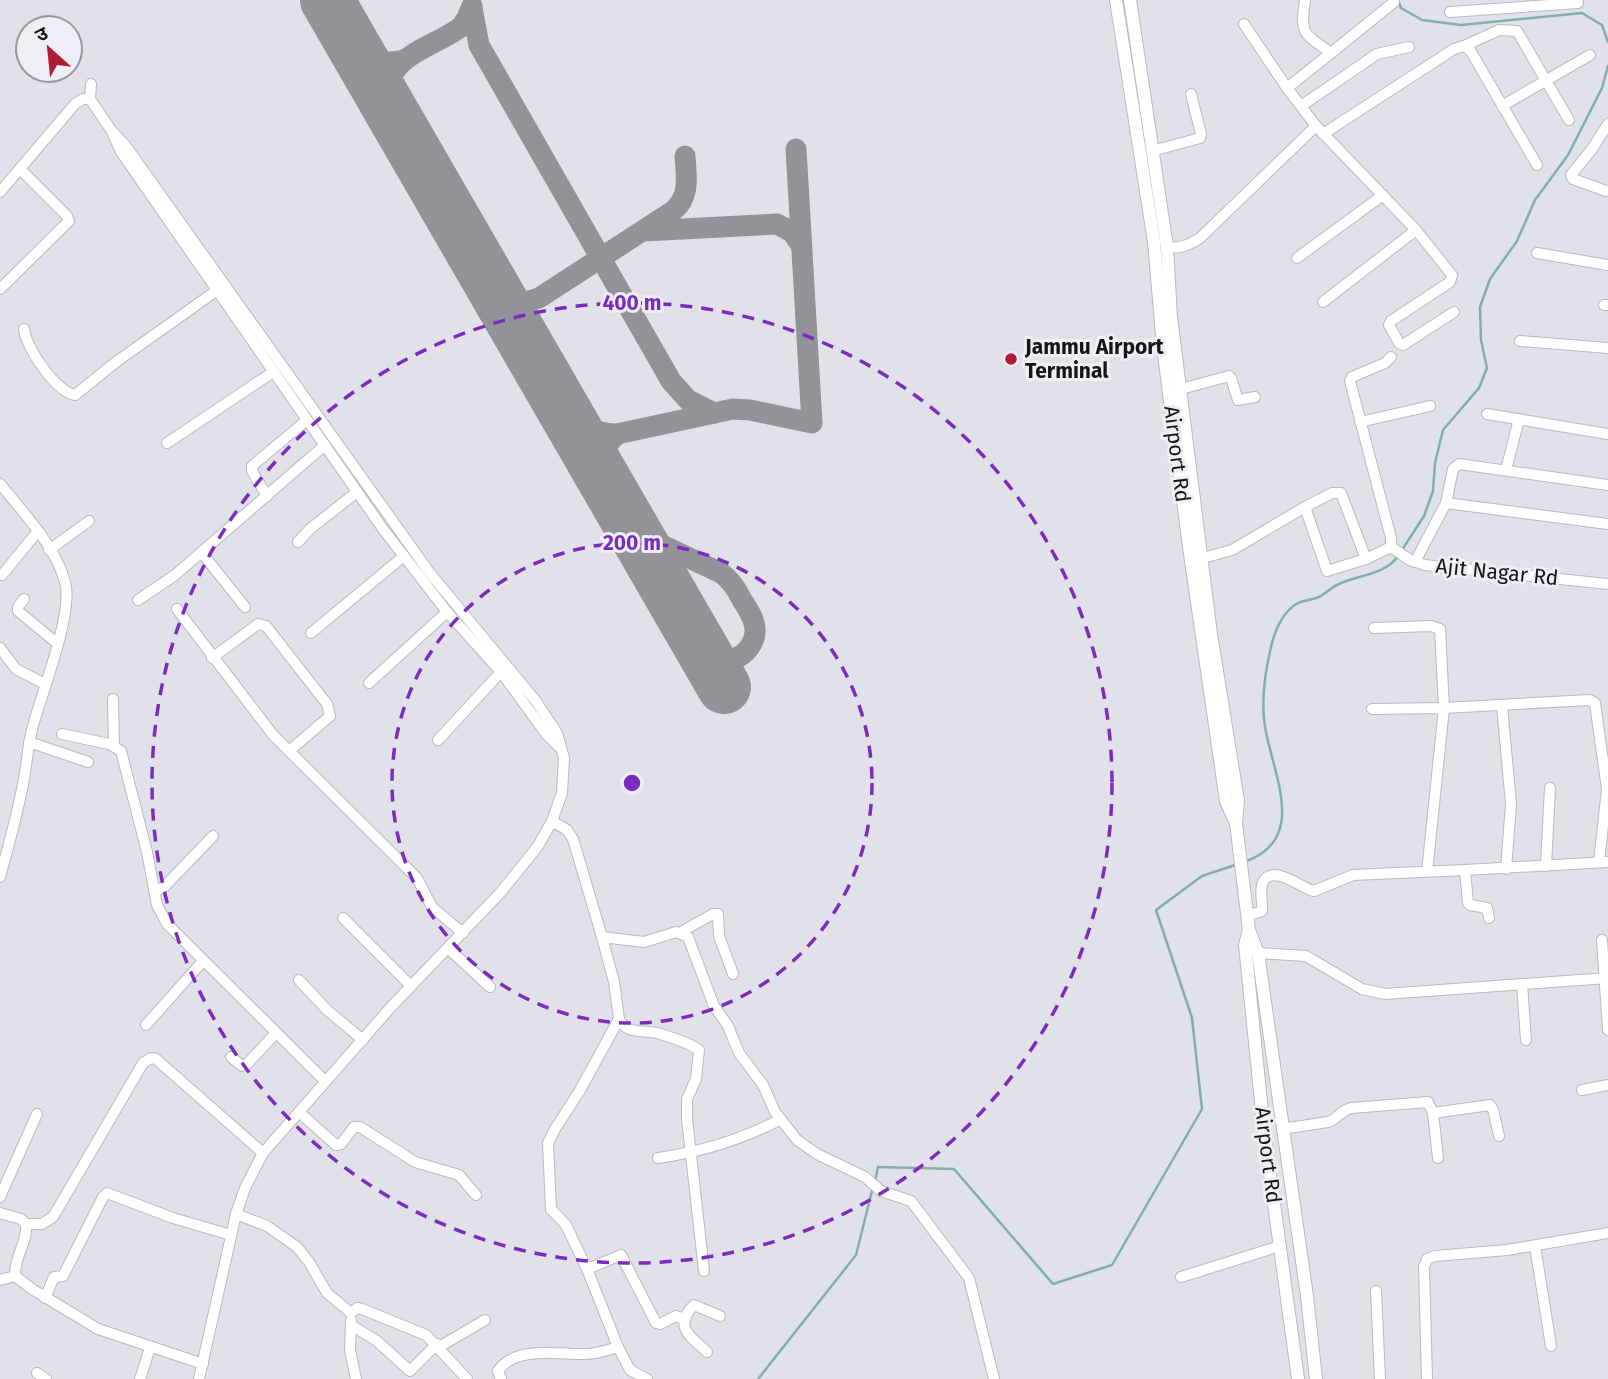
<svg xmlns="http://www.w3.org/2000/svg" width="1608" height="1379" viewBox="0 0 1608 1379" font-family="'Fira Sans','Noto Sans Devanagari',sans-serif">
<rect width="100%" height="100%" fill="#e1e2e9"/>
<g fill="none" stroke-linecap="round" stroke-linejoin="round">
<g stroke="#84adad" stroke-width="2.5">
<polyline points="1398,0 1401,8 1422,20 1461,25 1582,13 1602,25 1608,42"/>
<polyline points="1402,550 1424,516 1433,491 1435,463 1443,430 1479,388 1487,368 1481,340 1480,307 1490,279 1517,241 1535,200 1568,155 1602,88 1608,66"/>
<path d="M 1244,862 C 1309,840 1273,775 1265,727 C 1261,702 1265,672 1271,647 C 1275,630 1282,612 1298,603 C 1305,600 1312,600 1319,597 C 1326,593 1333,586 1341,583 C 1360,575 1386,574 1398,556"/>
<polyline points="875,1181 878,1167 954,1169 1053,1284 1112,1265 1202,1109 1192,1018 1156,910 1202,876 1238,864"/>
<polyline points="758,1379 856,1255 873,1187"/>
</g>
<g stroke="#929298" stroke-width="21">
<polyline points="330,6 330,0"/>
<polyline points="472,8 479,45 671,381 688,400 714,413"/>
<path d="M 355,50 C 372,60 385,65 404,60"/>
<path d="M 385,101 C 387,54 429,50 461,27 L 467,18 L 472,6"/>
<polyline points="644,231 777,224 792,232 801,245"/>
<path d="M 499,298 L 522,303 L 539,298 L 673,211 C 691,196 686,176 685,156"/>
<path d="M 568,417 C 583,427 598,434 617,434 L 733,409 L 750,410 L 812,423 L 796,149"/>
<polyline points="596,466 601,451 617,434"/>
<path d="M 633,529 L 645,537 L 721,573 C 731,580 736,588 741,598 C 746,607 754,617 755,628 C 757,658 715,674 696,652 C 682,637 677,611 669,592"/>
</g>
<polyline stroke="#929298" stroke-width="54" points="327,0 724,687"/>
<g stroke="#b9bac1" stroke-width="12">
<g id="minor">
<polyline points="1450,12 1578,3"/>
<polyline points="1244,24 1287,88 1316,126"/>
<polyline points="1464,46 1499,30 1517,31 1569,120"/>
<polyline points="1331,53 1394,2"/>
<polyline points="91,84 90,99 111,130 121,152 383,529 447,612 501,672 547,735 558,746"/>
<path d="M 1287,88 L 1331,53 C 1303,32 1300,36 1305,0"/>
<polyline points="1301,106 1377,54 1409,47"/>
<polyline points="1502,106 1590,55"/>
<polyline points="111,130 125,145 429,572 535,700 557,733 564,758 562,793 552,821 538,846 501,892 391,1007 263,1153 245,1188 236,1214 199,1379"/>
<polyline points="1323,134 1454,49 1464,46 1470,50 1537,165"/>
<polyline points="1152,151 1200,138 1201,134 1191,94"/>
<polyline points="1606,191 1573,179 1571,175 1592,149 1608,124"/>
<polyline points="0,192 75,104 83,99 90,99"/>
<path d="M 1167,247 C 1180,249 1189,245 1200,238 L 1316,126 L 1416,230 L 1452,275 L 1450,282 L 1391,321 L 1389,325 L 1399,343 L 1403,345 L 1454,312"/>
<polyline points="1537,253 1608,265"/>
<polyline points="1297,258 1383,195"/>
<polyline points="0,289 69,221 67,216 20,169"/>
<polyline points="1323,302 1416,230"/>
<polyline points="1604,305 1608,305"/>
<path d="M 24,329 C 26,348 56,392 75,395 L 116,362 L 216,291"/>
<polyline points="1520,341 1608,348"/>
<polyline points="1391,357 1385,363 1352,377 1350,381 1391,538 1391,547"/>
<polyline points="1181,389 1229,376 1231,378 1238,400 1255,397"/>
<polyline points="1487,414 1608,434"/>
<polyline points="1360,422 1430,406"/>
<polyline points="167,443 273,372"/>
<polyline points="1506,470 1519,419"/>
<path d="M 0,484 C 23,512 59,550 66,587 C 71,619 42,692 33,726 C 27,747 27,768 22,789 C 16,819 8,848 0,877"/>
<polyline points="267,496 252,471 252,466 307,420"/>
<polyline points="1446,503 1453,469 1459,464 1608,485"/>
<polyline points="1305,507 1332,493 1341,493 1366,559"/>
<polyline points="298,542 310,529 357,492"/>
<polyline points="1391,547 1410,560 1425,565 1608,584"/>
<polyline points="49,550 89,521"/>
<polyline points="202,553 245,607"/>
<polyline points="1203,558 1232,550 1305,507 1327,571 1366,559 1391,547"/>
<polyline points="1415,562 1446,503 1608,524"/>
<polyline points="2,575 38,531"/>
<polyline points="24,599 18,607 18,611 58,644"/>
<polyline points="138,600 175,575 325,445"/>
<polyline points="177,609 273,735 417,878 432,907 463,933"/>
<polyline points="1374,628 1431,626 1440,629 1444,708 1590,700 1595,703 1607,789 1599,862"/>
<polyline points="311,633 404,556"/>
<polyline points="0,648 16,669 45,684"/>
<polyline points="212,658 258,624 266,626 327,704 330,716 289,751"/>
<polyline points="369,683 447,612"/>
<polyline points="113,699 114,746"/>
<polyline points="1502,706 1511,804 1506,869"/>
<polyline points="1372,709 1444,708 1427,872"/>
<polyline points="62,734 109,744 121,751 147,852 157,905 167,924 325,1081"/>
<polyline points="438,740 501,672"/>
<polyline points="29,742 88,762"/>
<polyline points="552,821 567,830 573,839 602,937"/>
<polyline points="1546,866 1550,788"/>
<polyline points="1465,870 1608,862"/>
<polyline points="155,892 165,886 213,836"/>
<path d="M 1247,916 L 1262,911 C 1263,903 1259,890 1263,882 C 1273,863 1302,889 1314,891 L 1353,875 L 1465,870 L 1468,903 L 1470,905 L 1487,908 L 1489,918"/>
<polyline points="343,918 411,986"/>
<polyline points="681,932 713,914 718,914 719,936 733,974"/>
<polyline points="1602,940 1608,1030"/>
<polyline points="448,948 490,987"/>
<polyline points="1258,953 1306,956 1362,989 1385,994 1608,978"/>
<polyline points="299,980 327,1010 363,1040"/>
<polyline points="1522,984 1526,1040"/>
<polyline points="146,1025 203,961"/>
<polyline points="231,1057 242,1066 246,1065 276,1033"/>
<polyline points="1582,1090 1608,1085"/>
<polyline points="299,1112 336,1145 341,1144 354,1127 360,1127 415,1162 459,1175 476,1195"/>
<polyline points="1433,1113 1490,1105 1493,1109 1499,1136"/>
<path d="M 1282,1129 L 1328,1122 C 1338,1119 1338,1112 1351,1108 L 1428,1102 L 1433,1113 L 1438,1158"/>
<path d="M 658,1158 C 702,1152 741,1140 781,1119"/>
<polyline points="0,1197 37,1114"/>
<path d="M 0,1213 L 21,1219 L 26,1224 C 28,1242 14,1257 15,1276"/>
<polyline points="236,1214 267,1226 297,1247 309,1262 327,1293 351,1313"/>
<polyline points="26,1224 42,1224 53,1217 143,1063 151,1058 156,1059 263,1153"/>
<polyline points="1535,1246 1551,1346"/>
<polyline points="587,1269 566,1225 551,1209 548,1143 555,1129 579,1092 619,1019"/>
<path d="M 704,1271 L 687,1119 L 687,1099 L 696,1079 L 699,1050 C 688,1042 670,1037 657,1033 C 642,1029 628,1036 619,1019 L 614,982 L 602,937 L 644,942 L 676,932 L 688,937 L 714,1006 L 728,1026 L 739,1053 L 763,1085 L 775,1112 L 797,1140 L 817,1154 L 865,1177 L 881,1191 L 911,1201 L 969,1278 L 994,1379"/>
<polyline points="1181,1277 1280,1246"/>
<polyline points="0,1280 15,1276 32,1289 98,1329 203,1364"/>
<polyline points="1376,1291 1380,1379"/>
<polyline points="45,1298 54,1277 63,1276 103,1197 107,1193 173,1218 231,1235"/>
<polyline points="351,1313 357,1308 362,1309 426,1335 467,1379"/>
<polyline points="351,1320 350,1350 356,1379"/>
<polyline points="351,1325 377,1341 410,1371 437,1344"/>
<polyline points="439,1347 485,1320"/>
<path d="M 707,1352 C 690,1336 673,1327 694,1305 L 720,1316"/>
<polyline points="37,1373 46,1379"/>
<polyline points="140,1379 150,1348"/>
<path d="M 501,1379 L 498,1371 C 515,1345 560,1355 586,1354 C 596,1354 608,1350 618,1347"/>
<polyline points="647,1379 630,1370 618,1347 587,1269 621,1255 656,1323 660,1324 676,1316 684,1319"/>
<polyline points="1427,1379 1424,1267 1427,1259 1435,1256 1507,1250 1608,1233"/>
</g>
</g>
<g stroke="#b9bac1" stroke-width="14">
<g id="major">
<polyline points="1116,0 1154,242 1163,347 1189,547 1226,801 1236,823"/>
<polyline points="1130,0 1167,247 1171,317 1211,634 1238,801 1236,823 1249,930 1258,953 1307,1296 1316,1379"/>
<polyline points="1249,930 1245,945 1264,1131 1298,1379"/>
</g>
</g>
<use href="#minor" stroke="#fff" stroke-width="10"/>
<use href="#major" stroke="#fff" stroke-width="12"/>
</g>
<g fill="none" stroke="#7b2cbf" stroke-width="3.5" stroke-dasharray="12 9">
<circle cx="632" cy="783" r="240"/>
<circle cx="632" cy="783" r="480"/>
</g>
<circle fill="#b01c37" stroke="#eeeff6" stroke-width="2.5" cx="1011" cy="359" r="7"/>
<g text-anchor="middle" stroke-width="6" stroke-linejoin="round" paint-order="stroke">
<g font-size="21" font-weight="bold" fill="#151517" stroke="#eeeff6" text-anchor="start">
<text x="1025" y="354">Jammu Airport<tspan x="1025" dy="24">Terminal</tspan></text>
</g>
<g font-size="21" fill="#151517" stroke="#eeeff6">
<text transform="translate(1177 454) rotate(83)" y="7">Airport Rd</text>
<text transform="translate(1497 572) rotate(6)" y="7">Ajit Nagar Rd</text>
<text transform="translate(1268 1155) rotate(83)" y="7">Airport Rd</text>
</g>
</g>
<circle cx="632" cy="783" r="10" fill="#7b2cbf" stroke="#eeeff6" stroke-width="3.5"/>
<g font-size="21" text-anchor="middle" font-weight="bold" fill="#7b2cbf" stroke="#eeeff6" stroke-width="6" stroke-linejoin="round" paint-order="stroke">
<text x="632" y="310">400 m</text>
<text x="632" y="550">200 m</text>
</g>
<g transform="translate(49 49) rotate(333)"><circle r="33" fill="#eeeff6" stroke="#97989d" stroke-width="2"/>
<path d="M0-5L12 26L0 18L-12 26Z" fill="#b01c37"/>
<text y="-10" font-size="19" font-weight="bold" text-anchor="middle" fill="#151517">उ</text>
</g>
</svg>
